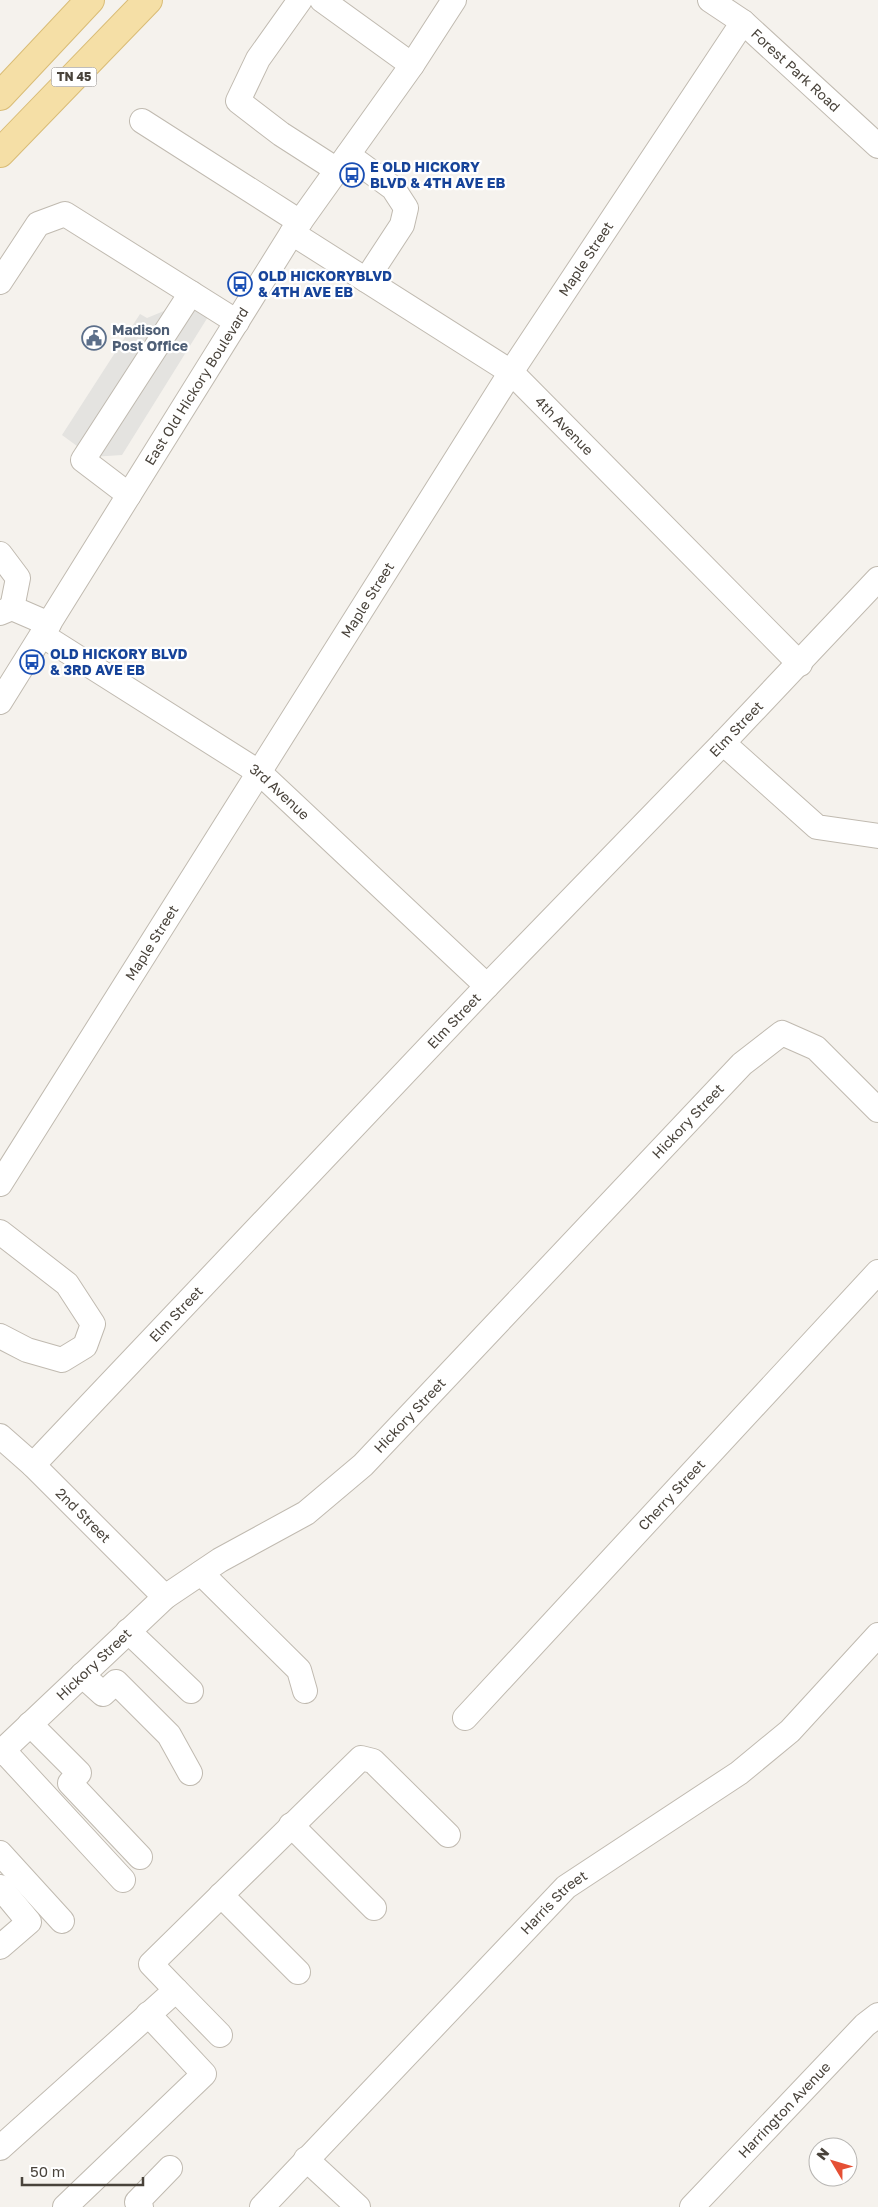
<svg xmlns="http://www.w3.org/2000/svg" width="878" height="2207" viewBox="0 0 878 2207" font-family="'Golos Text',sans-serif">
<rect width="100%" height="100%" fill="#f5f2ed"/>
<polygon fill="#e4e3e0" points="193,299 211,312 122,455 92,457 62,435 140,314 147,318"/>
<g fill="none" stroke-linecap="round" stroke-linejoin="round">
<g stroke="#c0bab0" stroke-width="26">
<g id="minor">
<polyline points="300,0 258,59 238,101 281,134 337,170"/>
<polyline points="322,0 412,65"/>
<path id="s1" d="M 710,0 L 743,22 L 878,146"/>
<polyline points="142,121 300,222"/>
<polyline points="348,155 393,188 406,208 402,225 366,280"/>
<path id="s2" d="M 292,233 L 511,372 L 800,664"/>
<polyline points="0,282 38,224 65,214 237,322"/>
<polyline points="129,495 83,460 191,293"/>
<polyline points="0,554 18,578 12,608"/>
<polyline points="0,613 12,608 49,624"/>
<path id="s3" d="M 42,635 L 260,773 L 487,986"/>
<path id="s4" d="M 0,702 L 292,233 L 412,65 L 454,0"/>
<polyline points="723,743 817,827 878,836"/>
<path id="s5" d="M 0,1184 L 511,372 L 743,22"/>
<polyline points="0,1232 67,1284 93,1324 85,1346 62,1360 27,1350 0,1336"/>
<path id="s6" d="M 0,1436 L 33,1465 L 165,1597"/>
<path id="s7" d="M 33,1465 L 487,986 L 723,743 L 878,579"/>
<polyline points="201,1573 299,1670 305,1691"/>
<polyline points="128,1631 191,1691"/>
<polyline points="82,1675 103,1694 116,1682 169,1735 190,1773"/>
<path id="s8" d="M 465,1718 L 878,1272"/>
<polyline points="30,1724 79,1773 70,1783 140,1857"/>
<polyline points="3,1750 123,1880"/>
<path id="s9" d="M 0,1753 L 165,1597 L 220,1560 L 306,1513 L 363,1465 L 742,1064 L 782,1033 L 816,1048 L 878,1110"/>
<polyline points="291,1825 374,1908"/>
<polyline points="0,1853 62,1921"/>
<polyline points="0,1887 29,1922 0,1947"/>
<polyline points="221,1895 298,1972"/>
<polyline points="176,1990 220,2035"/>
<polyline points="0,2148 176,1990 151,1964 361,1758 373,1761 448,1835"/>
<polyline points="306,2159 358,2207"/>
<polyline points="65,2207 204,2074 148,2014"/>
<polyline points="141,2207 137,2202 170,2168"/>
<path id="s10" d="M 262,2207 L 566,1887 L 739,1773 L 790,1731 L 878,1635"/>
<path id="s11" d="M 692,2207 L 865,2025 L 878,2015"/>
</g>
</g>
<g stroke="#d9bc76" stroke-width="30">
<g id="major">
<polyline points="0,96 90,0"/>
<polyline points="0,153 148,0"/>
</g>
</g>
<use href="#minor" stroke="#fff" stroke-width="24"/>
<use href="#major" stroke="#f5dfa6" stroke-width="28"/>
</g>
<defs>
<g id="bus-ring" transform="scale(1.25)"><circle r="9.5" fill="#fff" stroke="#1a4fb4" stroke-width="1.5"/><path d="M-5-6H5V4H4V6H2V4H-2V6H-4V4H-5ZM-3.5-4V0h7V-4ZM-3.5 1.2v1.5H-2V1.2ZM2 1.2v1.5H3.5V1.2Z" fill="#1a4fb4"/></g>
<g id="civic-ring" transform="scale(1.25)"><circle r="9.5" fill="#fff" stroke="#5c6f8a" stroke-width="1.5"/><path d="M-.6-6.5H3V-4.5H.6V-3L4-1V1h2V6H-6V1h2V-1L-.6-3ZM-1.2 2.5V6h2.4V2.5Z" fill="#5c6f8a"/></g>
</defs>
<g fill-rule="evenodd">
<use href="#bus-ring" x="352" y="175"/>
<use href="#bus-ring" x="240" y="284"/>
<use href="#civic-ring" x="94" y="338"/>
<use href="#bus-ring" x="32" y="662"/>
</g>
<g text-anchor="middle" stroke-width="4.5" stroke-linejoin="round" paint-order="stroke">
<rect fill="#fff" stroke="#807b76" stroke-width="1" x="51.5" y="67.5" width="45" height="19" rx="4"/>
<g font-size="12" font-weight="bold" fill="#49433b">
<text x="74" y="81">TN 45</text>
</g>
<g font-size="14" fill="#49433b" stroke="#fff">
<text dy="5" stroke="none"><textPath href="#s1" startOffset="111">Forest Park Road</textPath></text>
<text dy="5" stroke="none"><textPath href="#s5" startOffset="1095">Maple Street</textPath></text>
<text dy="5" stroke="none"><textPath href="#s4" startOffset="372">East Old Hickory Boulevard</textPath></text>
<text dy="5" stroke="none"><textPath href="#s2" startOffset="335">4th Avenue</textPath></text>
<text dy="5" stroke="none"><textPath href="#s5" startOffset="690">Maple Street</textPath></text>
<text dy="5" stroke="none"><textPath href="#s7" startOffset="1018">Elm Street</textPath></text>
<text dy="5" stroke="none"><textPath href="#s3" startOffset="285">3rd Avenue</textPath></text>
<text dy="5" stroke="none"><textPath href="#s5" startOffset="285">Maple Street</textPath></text>
<text dy="5" stroke="none"><textPath href="#s7" startOffset="612">Elm Street</textPath></text>
<text dy="5" stroke="none"><textPath href="#s9" startOffset="939">Hickory Street</textPath></text>
<text dy="5" stroke="none"><textPath href="#s7" startOffset="208">Elm Street</textPath></text>
<text dy="5" stroke="none"><textPath href="#s9" startOffset="534">Hickory Street</textPath></text>
<text dy="5" stroke="none"><textPath href="#s8" startOffset="304">Cherry Street</textPath></text>
<text dy="5" stroke="none"><textPath href="#s6" startOffset="115">2nd Street</textPath></text>
<text dy="5" stroke="none"><textPath href="#s9" startOffset="129">Hickory Street</textPath></text>
<text dy="5" stroke="none"><textPath href="#s10" startOffset="422">Harris Street</textPath></text>
<text dy="5" stroke="none"><textPath href="#s11" startOffset="134">Harrington Avenue</textPath></text>
</g>
<g font-size="14" font-weight="bold" fill="#164399" stroke="#fff" text-anchor="start">
<text x="370" y="172">E OLD HICKORY<tspan x="370" dy="16">BLVD &amp; 4TH AVE EB</tspan></text>
<text x="258" y="281">OLD HICKORYBLVD<tspan x="258" dy="16">&amp; 4TH AVE EB</tspan></text>
<text x="50" y="659">OLD HICKORY BLVD<tspan x="50" dy="16">&amp; 3RD AVE EB</tspan></text>
</g>
<g font-size="14" font-weight="bold" fill="#4e5e75" stroke="#fff" text-anchor="start">
<text x="112" y="335">Madison<tspan x="112" dy="16">Post Office</tspan></text>
</g>
</g>
<g transform="translate(833 2162) rotate(308)"><circle r="24" fill="#ffffff" stroke="#b6b4b1"/>
<path d="M0-4L9 19L0 12L-9 19Z" fill="#e54f34"/>
<text y="-8" font-size="14" font-weight="bold" text-anchor="middle" fill="#49433b">N</text>
</g>
<path d="M22 2177v8h121v-8" fill="none" stroke="#49433b" stroke-width="2.5"/>
<text x="30" y="2177" font-size="15" fill="#49433b" stroke="#ffffff" stroke-width="4" paint-order="stroke">50 m</text>
</svg>
